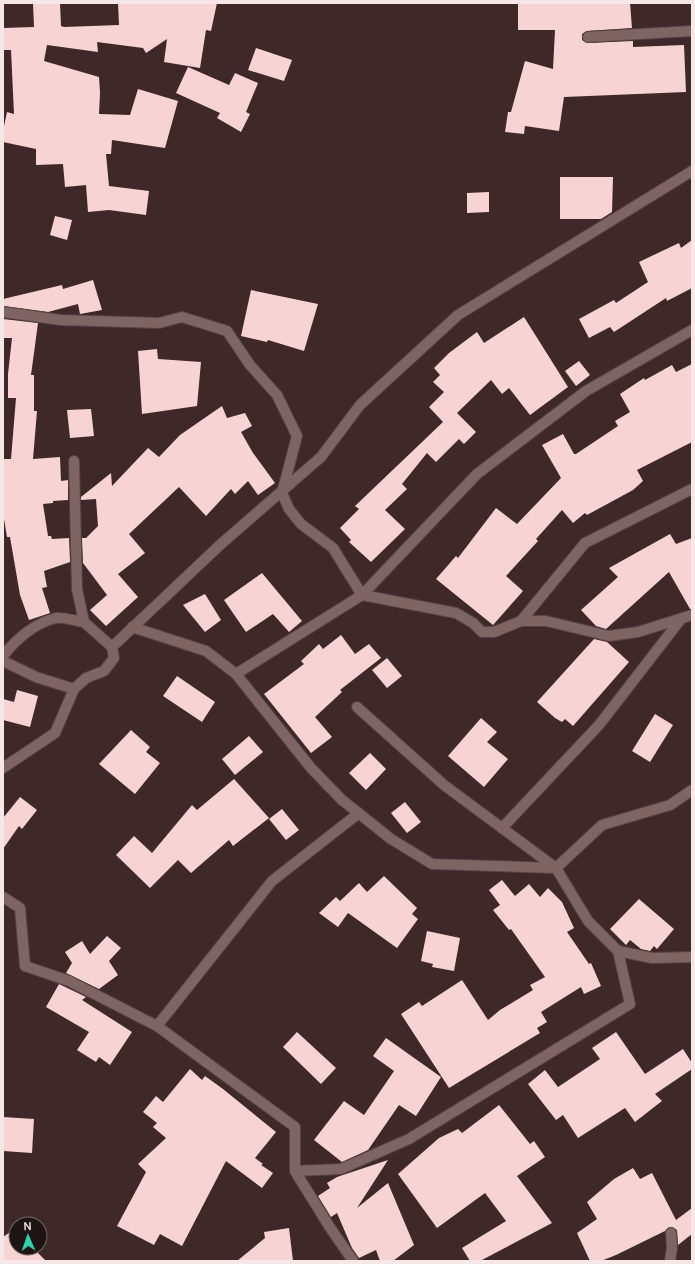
<svg xmlns="http://www.w3.org/2000/svg" width="695" height="1264" viewBox="0 0 695 1264" font-family="Manrope,sans-serif">
<rect width="100%" height="100%" fill="#3f2828"/>
<g fill="#f7d4d3">
<polygon points="33,3 60,3 61,26 64,27 119,25 118,3 217,3 211,31 206,30 200,68 164,62 167,39 146,53 143,48 97,42 98,52 47,45 44,61 99,77 100,93 99,114 130,115 138,89 178,101 165,148 112,140 111,154 106,154 109,186 149,191 146,215 109,210 88,212 86,185 65,187 63,164 36,165 36,149 3,142 3,131 7,112 14,114 11,50 3,50 3,28 34,27"/>
<polygon points="518,3 630,3 632,28 587,31 582,34 582,40 588,43 633,41 633,47 684,45 686,92 564,97 559,131 525,126 524,134 505,132 508,112 511,112 525,61 553,69 555,30 518,30"/>
<polygon points="256,48 292,60 284,81 248,70"/>
<polygon points="188,67 229,85 235,73 258,83 246,112 250,114 241,132 217,118 220,113 176,93"/>
<polygon points="560,177 613,177 612,212 601,219 560,219"/>
<polygon points="489,192 489,212 467,213 467,193"/>
<polygon points="55,216 72,220 67,240 50,235"/>
<polygon points="692,240 692,288 667,301 666,298 614,332 610,327 589,338 579,319 614,300 616,303 648,282 639,262 679,243 681,248"/>
<polygon points="93,280 102,310 80,314 78,304 48,312 3,306 3,299 62,285 63,289"/>
<polygon points="251,290 318,304 304,351 268,340 267,342 241,336"/>
<polygon points="524,317 568,387 530,415 509,388 502,394 491,380 457,413 476,432 464,444 459,439 436,462 427,453 402,484 407,489 385,510 405,529 371,562 349,542 351,540 340,528 359,509 355,506 443,422 429,407 444,392 433,382 440,375 434,368 449,353 477,332 484,343"/>
<polygon points="3,319 38,323 31,375 34,375 34,411 37,411 33,459 60,457 61,481 68,480 68,500 53,501 53,503 43,504 48,536 51,536 52,539 69,538 70,562 44,571 47,587 42,588 50,613 29,620 20,595 10,537 7,537 3,513 3,459 11,459 16,398 8,398 8,374 12,338 3,338"/>
<polygon points="157,349 158,359 201,362 197,406 142,414 138,351"/>
<polygon points="579,361 590,375 576,386 565,371"/>
<polygon points="692,364 692,442 637,470 643,481 633,490 587,515 585,513 573,523 562,510 536,539 538,541 506,576 523,591 493,625 436,579 456,556 458,558 496,508 517,524 561,478 542,445 563,434 574,454 576,454 618,426 615,421 630,412 620,394 644,378 645,380 672,365 676,372"/>
<polygon points="222,406 227,418 245,413 252,426 241,432 253,453 275,483 258,495 248,481 235,494 231,489 206,516 179,487 129,534 145,553 118,574 138,597 106,626 90,610 107,595 83,563 82,538 86,538 98,526 96,499 81,500 81,497 111,473 112,486 148,448 159,457 180,435"/>
<polygon points="91,409 94,436 70,438 67,410"/>
<polygon points="670,534 676,544 692,538 692,609 690,609 669,572 606,629 596,626 581,610 618,577 609,568"/>
<polygon points="262,573 302,621 289,632 273,614 246,632 224,600"/>
<polygon points="205,594 221,620 205,632 183,605"/>
<polygon points="341,635 355,654 369,644 381,658 340,690 342,692 315,717 332,737 311,753 264,694 304,664 301,661 319,644 323,649"/>
<polygon points="594,639 607,642 629,662 573,726 565,719 562,722 555,718 537,702"/>
<polygon points="387,658 402,676 387,688 372,670"/>
<polygon points="177,676 215,702 202,722 163,696"/>
<polygon points="17,690 38,696 30,727 3,720 3,699 14,702"/>
<polygon points="655,714 673,725 650,762 632,751"/>
<polygon points="481,718 497,732 487,742 508,759 484,787 448,756"/>
<polygon points="131,730 150,747 146,752 160,763 135,794 99,764"/>
<polygon points="249,736 263,752 235,775 222,759"/>
<polygon points="370,753 386,769 366,790 349,773"/>
<polygon points="234,779 269,818 233,846 229,840 191,873 178,860 150,888 116,855 134,836 152,853 192,805 197,810"/>
<polygon points="20,797 37,810 22,829 19,826 3,849 3,818"/>
<polygon points="405,802 421,822 407,833 391,813"/>
<polygon points="282,809 299,830 286,840 269,819"/>
<polygon points="384,876 417,908 412,914 418,919 397,948 348,913 338,927 319,913 336,897 340,901 359,883 367,892"/>
<polygon points="502,880 515,896 529,884 540,897 548,888 562,902 574,928 567,932 589,964 591,963 601,986 584,994 581,987 541,1012 547,1022 537,1028 540,1033 449,1088 401,1014 419,1002 422,1006 462,980 488,1020 500,1010 533,990 530,985 545,977 511,929 509,930 493,910 500,905 489,890"/>
<polygon points="639,899 674,929 657,949 654,946 650,951 641,949 630,940 626,945 610,929"/>
<polygon points="427,931 460,938 454,971 432,967 433,964 421,961"/>
<polygon points="107,936 121,948 109,961 118,975 99,989 66,973 72,963 65,952 82,941 90,954"/>
<polygon points="59,984 86,997 82,1000 132,1032 110,1065 99,1057 96,1062 77,1050 89,1032 46,1007"/>
<polygon points="297,1032 336,1068 321,1084 283,1047"/>
<polygon points="616,1032 645,1074 683,1049 692,1063 692,1069 655,1094 662,1101 635,1122 625,1108 578,1138 563,1115 556,1120 528,1084 545,1070 558,1087 600,1059 592,1048"/>
<polygon points="386,1038 441,1077 416,1116 399,1105 368,1150 342,1162 314,1140 344,1101 364,1115 394,1071 373,1056"/>
<polygon points="190,1069 202,1080 205,1076 223,1089 276,1132 255,1158 263,1164 261,1165 273,1173 262,1188 226,1161 182,1246 160,1234 154,1245 117,1226 146,1172 138,1164 166,1138 153,1127 157,1123 143,1112 156,1096 163,1102"/>
<polygon points="499,1105 530,1144 534,1141 545,1157 517,1176 552,1223 480,1261 470,1261 462,1248 506,1221 485,1193 437,1228 398,1174 439,1138 458,1129 462,1133"/>
<polygon points="3,1117 34,1119 32,1153 3,1151"/>
<polygon points="388,1160 357,1208 388,1183 414,1245 393,1261 380,1261 376,1250 359,1258 352,1248 337,1213 331,1217 318,1196 330,1188 327,1183 337,1177"/>
<polygon points="633,1168 640,1179 652,1173 676,1220 692,1208 692,1234 678,1245 677,1230 670,1227 665,1231 616,1255 601,1261 590,1261 577,1233 597,1219 587,1202 614,1179"/>
<polygon points="289,1228 293,1261 237,1261 265,1238 264,1232"/>
<polygon points="13,1230 16,1234 16,1248 33,1248 46,1261 3,1261 3,1237"/>
</g>
<g fill="none" stroke-linecap="round" stroke-linejoin="round">
<g stroke="#574444" stroke-width="12">
<g id="minor">
<polyline points="588,37 692,31"/>
<polyline points="3,312 61,320 159,323 182,317 227,331 250,365 277,395 297,436 282,493 289,509 301,524 333,548 362,595 236,674"/>
<polyline points="74,461 77,589 84,622 112,647"/>
<polyline points="362,595 477,474 586,391 692,330"/>
<polyline points="362,595 456,613 473,623 482,632 494,632 521,621 546,621 609,636 638,632 692,615"/>
<polyline points="521,621 585,543 692,489"/>
<polyline points="132,627 206,651 236,674 311,768 342,800 391,839 432,864 556,868 588,921 618,951 652,958 692,957"/>
<path d="M 3,656 C 16,639 35,623 56,618 C 64,617 76,621 84,622"/>
<polyline points="3,661 36,677 74,689"/>
<polyline points="357,707 444,785 556,868 602,825 670,805 692,790"/>
<polyline points="3,768 55,733 74,689 86,678 104,671 114,658 112,647 221,544 321,457 360,405 458,315 692,171"/>
<polyline points="502,828 599,725 681,619"/>
<polyline points="3,897 20,908 25,966 69,981 157,1026 295,1127 295,1171 329,1226 353,1261"/>
<polyline points="157,1026 272,881 359,813"/>
<polyline points="295,1171 341,1169 409,1139 630,1004 618,951"/>
<polyline points="670,1261 672,1248 671,1233"/>
</g>
</g>
<use href="#minor" stroke="#7e6463" stroke-width="10"/>
</g>
<rect width="695" height="1264" fill="none" stroke="#f7e7e7" stroke-width="8"/>
<g transform="translate(28 1236) rotate(358)"><circle r="19" fill="#1e1414" stroke="#756868"/>
<path d="M0-3L7 15L0 10L-7 15Z" fill="#2cd5ab"/>
<text y="-6" font-size="11" font-weight="bold" text-anchor="middle" fill="#f7e7e7">N</text>
</g>
</svg>
